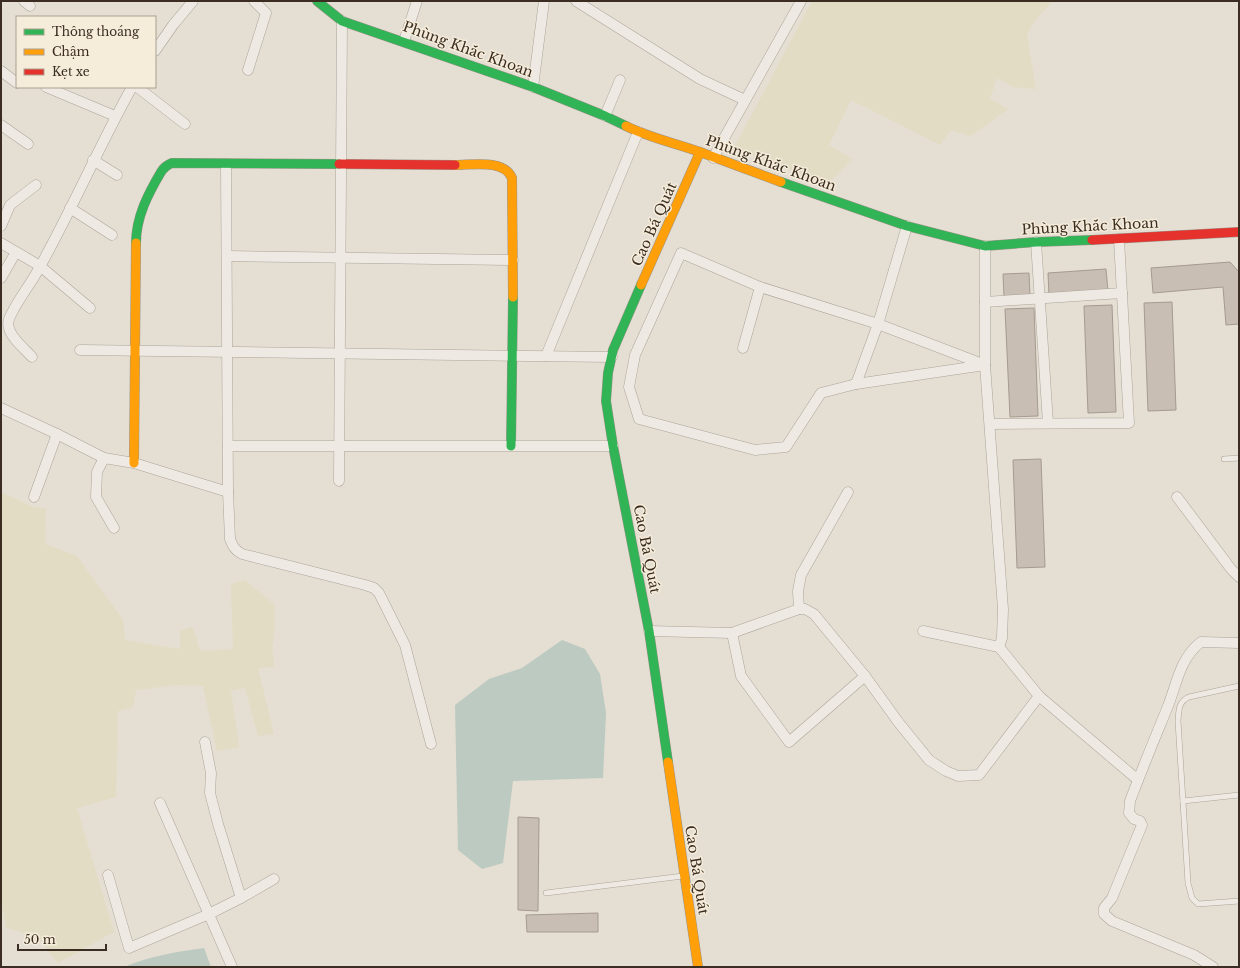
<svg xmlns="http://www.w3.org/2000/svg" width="1240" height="968" viewBox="0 0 1240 968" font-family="'Libre Baskerville',serif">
<rect width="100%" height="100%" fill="#e5ded2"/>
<g fill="#e3dcc4">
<polygon points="812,1 1053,1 1037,18 1027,34 1036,89 1013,87 997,78 990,98 1008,109 971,136 951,130 940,145 851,100 829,145 852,159 828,184 734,148"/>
<polygon points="1,492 33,507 46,509 45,544 77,556 123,620 125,640 180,649 180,630 193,627 200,651 233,649 231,584 245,580 275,605 275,629 272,649 275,667 258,668 274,734 258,736 245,688 231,691 239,747 217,751 203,686 176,685 136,690 133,707 118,711 116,797 77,808 114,932 58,963 38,937 6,928 1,899"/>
</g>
<g fill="#bccac1">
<polygon points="562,640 585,649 600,674 606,713 603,778 513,781 503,863 482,869 458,850 455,705 489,679 522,668"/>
<path d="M 204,948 L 211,967 L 124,967 C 149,956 177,952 204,948 Z"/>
</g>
<g fill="#c9beb3" stroke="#a69a91">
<polygon points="1230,262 1239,272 1239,324 1226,325 1223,287 1153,293 1151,268"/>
<polygon points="1106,269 1108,291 1049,295 1048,273"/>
<polygon points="1029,273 1030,296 1004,297 1003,274"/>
<polygon points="1172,302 1176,410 1148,411 1144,303"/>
<polygon points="1112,305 1116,412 1088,413 1084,306"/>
<polygon points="1034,308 1038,416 1010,417 1005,309"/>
<polygon points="1041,459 1045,567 1017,568 1013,460"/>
<polygon points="518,817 539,818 538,911 518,910"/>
<polygon points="598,913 598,932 527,932 526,915"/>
</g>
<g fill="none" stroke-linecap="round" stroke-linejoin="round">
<g stroke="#aba49a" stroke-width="6">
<g id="lane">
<polyline points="1224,459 1239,458"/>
<path d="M 1239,686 L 1189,697 C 1178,702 1179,710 1178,721 L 1188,883 L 1192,898 L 1198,904 L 1239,901"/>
<polyline points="1183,801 1239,795"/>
<polyline points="546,893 683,876"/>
</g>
</g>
<g stroke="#aba49a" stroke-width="11">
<g id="street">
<polyline points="24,1 30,6"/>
<polyline points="576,1 700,79 745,100"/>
<polyline points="404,41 417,1"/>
<polyline points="155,51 173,25 193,1"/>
<polyline points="248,70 266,13 254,1"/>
<polyline points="1,71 17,83"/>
<polyline points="46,87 115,116"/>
<polyline points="137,87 185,124"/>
<polyline points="533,87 544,1"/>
<polyline points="605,116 620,80"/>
<polyline points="1,125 28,144"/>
<polyline points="713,158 801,1"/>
<polyline points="93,160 117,175"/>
<path d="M 226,164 L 228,492 L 230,539 C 233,547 235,550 242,554 L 365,585 L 374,588 L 379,593 L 405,645 L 431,744"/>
<polyline points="70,208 112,235"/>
<polyline points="1,226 10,205 36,185"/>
<polyline points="1036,242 1048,423"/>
<polyline points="1,243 40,266 90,308"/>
<polyline points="985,246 985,365 1003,609 1002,638 999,647 1039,696 1138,780"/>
<polygon points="681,253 760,287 878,324 985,365 856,384 821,393 786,447 755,450 639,419 629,387 635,355"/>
<polyline points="227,256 513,260"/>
<polyline points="1,278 16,252"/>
<polyline points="985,302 1122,293"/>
<polyline points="743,348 760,287"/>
<polyline points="80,350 612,357"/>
<polyline points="546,356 638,132"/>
<path d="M 32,357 C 24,348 4,333 9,319 C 16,302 28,288 37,272 C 71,212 98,148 132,87"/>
<polyline points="856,384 878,324 907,226"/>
<polyline points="1,408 57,434 104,458 134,463 228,492"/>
<polyline points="990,424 1129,423 1119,239"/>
<polyline points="228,446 613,446"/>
<polyline points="104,458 97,472 96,497 114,528"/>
<polyline points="339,481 342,21"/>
<polyline points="34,497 57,434"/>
<polyline points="1177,497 1231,569 1239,577"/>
<polyline points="799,609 798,591 801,575 848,492"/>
<polyline points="649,631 732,633 799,609 805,609 814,614 865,676 899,723 929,760 946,771 958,776 979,775 1039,696"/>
<polyline points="923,631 999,647"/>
<polyline points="732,633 741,676 789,742 865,676"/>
<polyline points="205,742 211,773 210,793 218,824 241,898"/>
<polyline points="160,803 232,967"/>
<polyline points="108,875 129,948 209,914 241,898 274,879"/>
<path d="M 1213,967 L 1194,955 L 1112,921 L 1104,914 L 1104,908 L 1112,898 L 1142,825 L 1140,821 L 1134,819 L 1129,813 L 1130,801 C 1142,769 1155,738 1168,706 C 1177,683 1180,658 1201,642 L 1239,643"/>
</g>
</g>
<g stroke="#9b938a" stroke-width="10">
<g id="fast">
<polyline points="317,1 342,21 533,87 605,116 626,126"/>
<polyline points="781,182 907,226 985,246 1036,242 1092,240"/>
<path d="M 136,243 C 136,217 148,194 161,172 C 164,167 167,165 172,163 L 339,164"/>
<polyline points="641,285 613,350 608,373 606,401 613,446 649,631 668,762"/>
<polyline points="511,446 513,297"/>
</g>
</g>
<g stroke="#9b938a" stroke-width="10">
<g id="slow">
<path d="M 626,126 C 650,138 675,143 700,152 C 727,162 754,172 781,182"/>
<path d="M 455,165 C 473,165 504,159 512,178 L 513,297"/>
<polyline points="641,285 700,152"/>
<polyline points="134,463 136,243"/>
<polyline points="668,762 698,967"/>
</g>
</g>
<g stroke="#9b938a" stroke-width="10">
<g id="jam">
<polyline points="339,164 455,165"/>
<polyline points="1092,240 1239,232"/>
</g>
</g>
<use href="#lane" stroke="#eeeae3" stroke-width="5"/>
<use href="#street" stroke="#eeeae3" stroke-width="10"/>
<use href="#fast" stroke="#30b455" stroke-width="9"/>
<use href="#slow" stroke="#ff9f0a" stroke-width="9"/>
<use href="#jam" stroke="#e5322d" stroke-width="9"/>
</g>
<g text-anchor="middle" stroke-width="3" stroke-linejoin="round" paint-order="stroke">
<g font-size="14" fill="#3b2d22" stroke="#f5ecda">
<text transform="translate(468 49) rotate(20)" y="5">Phùng Khắc Khoan</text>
<text transform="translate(771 163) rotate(20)" y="5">Phùng Khắc Khoan</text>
<text transform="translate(654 224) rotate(-66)" y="5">Cao Bá Quát</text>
<text transform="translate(1090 226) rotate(-3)" y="5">Phùng Khắc Khoan</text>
<text transform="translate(647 549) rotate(79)" y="5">Cao Bá Quát</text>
<text transform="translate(697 870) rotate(81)" y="5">Cao Bá Quát</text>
</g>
</g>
<rect width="1240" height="968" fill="none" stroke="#3b2d22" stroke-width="4"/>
<rect x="16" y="16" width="140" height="72" fill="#f5ecda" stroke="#aba090"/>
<rect x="24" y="29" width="20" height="6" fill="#30b455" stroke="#aba090"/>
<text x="52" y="36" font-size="12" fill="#3b2d22">Thông thoáng</text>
<rect x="24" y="49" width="20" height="6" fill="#ff9f0a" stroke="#aba090"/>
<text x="52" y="56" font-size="12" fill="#3b2d22">Chậm</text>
<rect x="24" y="69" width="20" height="6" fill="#e5322d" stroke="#aba090"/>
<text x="52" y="76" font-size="12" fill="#3b2d22">Kẹt xe</text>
<path d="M18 944v6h88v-6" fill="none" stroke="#3b2d22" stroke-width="2"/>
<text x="24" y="944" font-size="12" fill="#3b2d22" stroke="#f5ecda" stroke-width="3" paint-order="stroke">50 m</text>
</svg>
